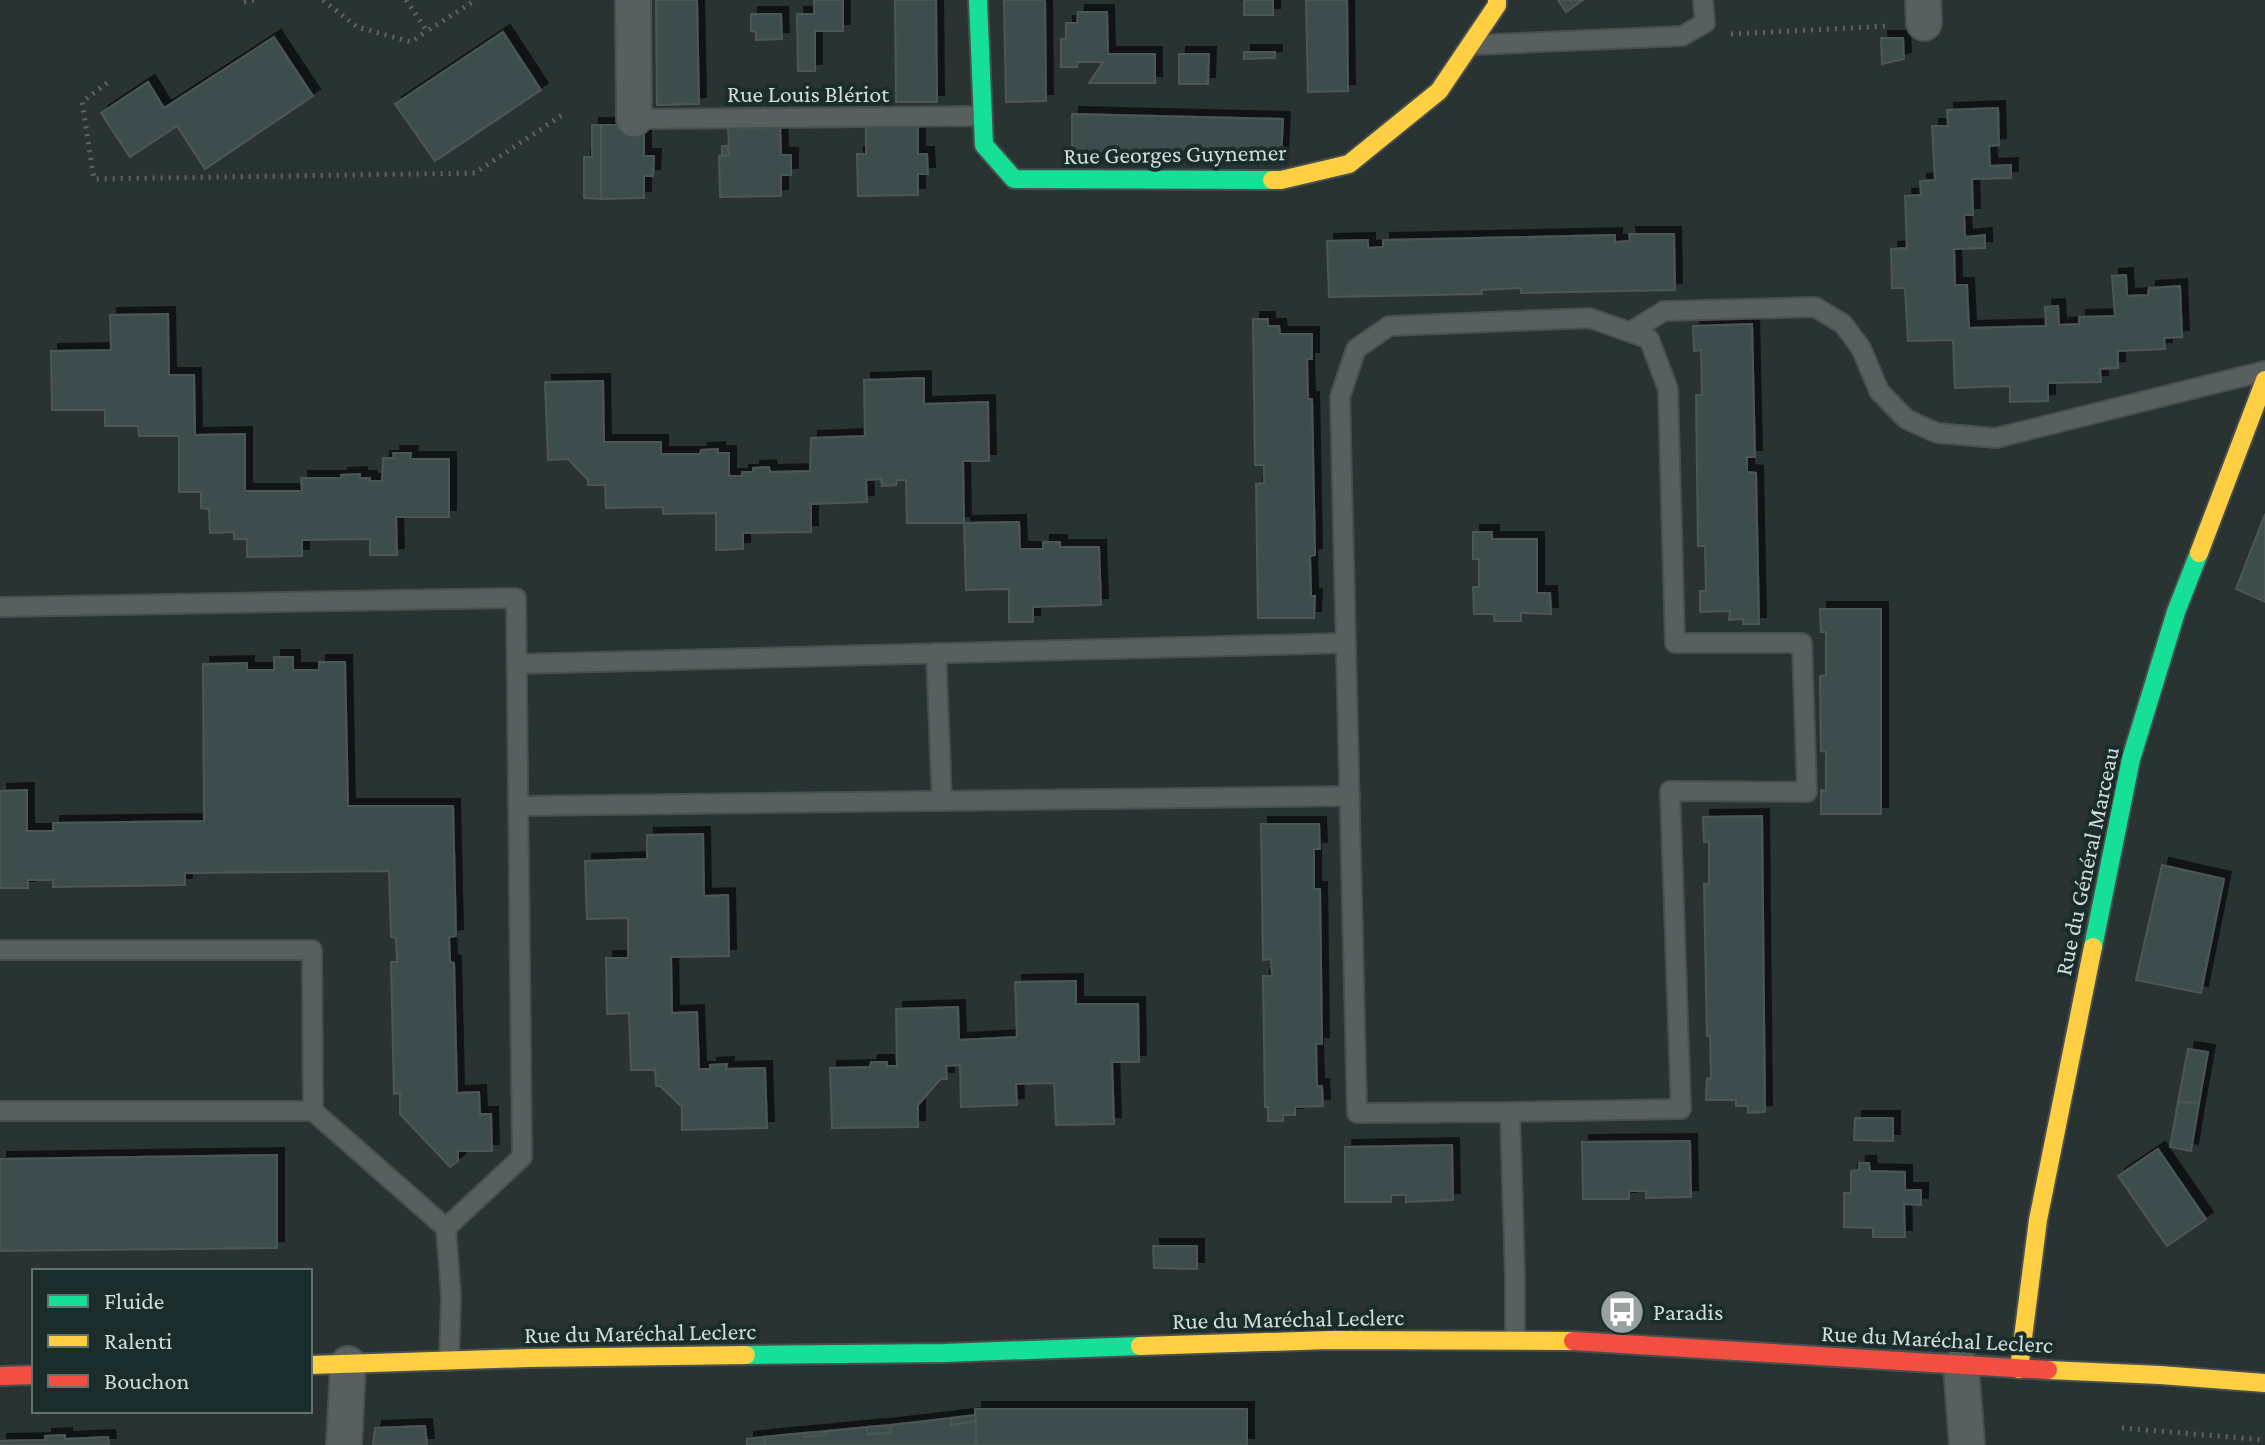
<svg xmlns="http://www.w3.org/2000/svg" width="2265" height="1445" viewBox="0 0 2265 1445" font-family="'Crimson Pro',serif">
<defs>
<filter id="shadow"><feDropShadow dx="7" dy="-7" stdDeviation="0" flood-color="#0009"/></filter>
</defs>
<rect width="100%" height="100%" fill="#283332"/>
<g fill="#3e4e4e" stroke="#4e5757" stroke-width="2" filter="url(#shadow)">
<polygon points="656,0 697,0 699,104 657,105"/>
<polygon points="814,0 843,0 843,31 815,31 815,71 798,71 797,14 814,14"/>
<polygon points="895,0 936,0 937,102 896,102"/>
<polygon points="1004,0 1045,0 1046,101 1006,102"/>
<rect x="1244" y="0" width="29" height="15"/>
<polygon points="1306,0 1347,0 1348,91 1308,92"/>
<polygon points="1558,0 1583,0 1566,12"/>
<polygon points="1078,12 1107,12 1108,54 1155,54 1155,83 1089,83 1103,62 1078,62 1077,67 1061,67 1061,39 1066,39 1066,23 1077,23"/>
<polygon points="751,14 781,14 782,39 756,40 756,32 751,31"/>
<polygon points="503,32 541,90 435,161 395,104"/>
<polygon points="274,37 313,96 205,169 177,126 130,157 101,113 148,82 164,108"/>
<polygon points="1881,38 1903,38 1904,59 1882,64"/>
<polygon points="1244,52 1275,52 1275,58 1244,59"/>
<polygon points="1179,54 1209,54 1208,84 1179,84"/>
<polygon points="1998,108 1999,145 1989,146 1990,166 2011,165 2011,178 1972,179 1973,215 1964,215 1965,237 1985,235 1985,248 1954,249 1955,285 1967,285 1969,328 2046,326 2045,307 2058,306 2059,325 2079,324 2079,317 2115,316 2112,276 2126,275 2127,296 2148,295 2149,288 2180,286 2182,337 2164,338 2165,349 2118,351 2118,368 2100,369 2101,382 2048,383 2048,401 2010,402 2010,386 1955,388 1953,340 1908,341 1905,288 1892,288 1891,249 1907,248 1905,196 1921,195 1920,181 1935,180 1932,126 1948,126 1947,110"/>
<polygon points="1072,114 1283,119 1281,159 1072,155"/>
<polygon points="866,123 918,123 918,154 927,154 928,174 918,174 918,195 858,196 857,154 866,154"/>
<polygon points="728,124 780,124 781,155 791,155 791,175 781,175 781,196 720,197 719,156 729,155"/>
<polygon points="592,125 601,125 601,199 584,198 584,157 592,157"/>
<polygon points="601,125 644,125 644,156 654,156 653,176 644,176 644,198 601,199"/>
<polygon points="722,146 728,146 729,155 722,156"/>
<polygon points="1629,234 1674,234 1675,290 1521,293 1521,288 1481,290 1482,294 1329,297 1327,241 1368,240 1368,248 1383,247 1383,240 1615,235 1615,242 1630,241"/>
<polygon points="168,314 169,375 194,375 195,435 245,434 245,491 302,491 301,478 341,478 341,475 360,474 360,478 370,478 370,481 382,481 383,458 394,458 393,453 411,453 410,459 449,459 449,517 396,517 397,555 370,555 370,539 302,540 302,556 247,557 247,539 234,539 234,532 210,533 209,509 201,508 201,492 179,492 179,436 139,436 138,426 105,426 105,410 52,410 51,351 111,350 110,315"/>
<polygon points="1253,319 1268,319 1268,326 1279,326 1280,334 1312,334 1312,359 1307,359 1308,399 1312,399 1315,555 1310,556 1311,596 1315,596 1314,618 1258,618 1256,484 1264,483 1264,465 1255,465"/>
<polygon points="1752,324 1755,457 1747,457 1747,472 1756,473 1759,624 1743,624 1743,619 1729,620 1730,611 1700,612 1700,591 1706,591 1705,546 1698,546 1696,395 1702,395 1701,350 1694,351 1693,326"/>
<polygon points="924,378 924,404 988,402 989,461 963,461 964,523 907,523 906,480 897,480 896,485 882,486 881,479 866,480 867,502 811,504 811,532 743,533 743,549 716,550 716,513 663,514 663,507 606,508 605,485 588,485 588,480 568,459 548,460 545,382 603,381 604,442 661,442 661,454 700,454 701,450 718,449 718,453 729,453 729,476 742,476 742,472 753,472 753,468 769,467 770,472 810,471 811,438 865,436 864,380"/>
<polygon points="2265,514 2265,602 2236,589"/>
<polygon points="1019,522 1020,549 1043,549 1043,542 1060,542 1060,547 1099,547 1101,605 1033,607 1033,622 1009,622 1009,589 966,590 964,523"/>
<polygon points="1473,532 1492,532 1492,539 1537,539 1537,593 1550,593 1551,614 1521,613 1521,621 1494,621 1494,614 1474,614 1473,587 1479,587 1479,559 1473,559"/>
<polygon points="1820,609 1881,609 1881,814 1821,814 1821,790 1826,791 1826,752 1821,751 1820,676 1826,675 1826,632 1821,632"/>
<polygon points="274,657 293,657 293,670 319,670 319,662 345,662 348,806 453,806 456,936 449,937 450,962 454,963 457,1093 479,1092 480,1114 491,1114 492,1151 458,1151 458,1161 450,1167 400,1114 400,1093 394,1094 391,962 397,962 396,938 391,937 389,871 185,873 185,885 53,887 53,880 28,880 28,888 0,888 0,791 27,790 27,831 53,831 53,823 204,821 203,664 247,663 247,670 274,670"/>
<polygon points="1762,816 1765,1112 1748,1113 1748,1106 1736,1106 1736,1100 1706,1100 1707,1078 1711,1079 1710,1035 1707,1036 1704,884 1709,884 1709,842 1704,842 1703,817"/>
<polygon points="1261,824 1319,824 1320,849 1314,849 1314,889 1320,889 1322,1044 1316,1044 1317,1086 1322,1086 1323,1106 1295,1107 1295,1115 1283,1115 1283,1121 1268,1121 1268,1107 1265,1107 1263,976 1272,976 1271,959 1263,960"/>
<polygon points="703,834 704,896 728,895 729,956 671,957 672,1013 697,1012 699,1069 710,1069 710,1065 727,1064 726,1069 765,1068 767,1128 682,1130 682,1107 660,1086 656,1086 655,1070 631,1070 629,1013 607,1014 606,958 628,958 628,918 587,919 585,861 647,859 647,835"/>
<polygon points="2162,865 2224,879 2201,993 2136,980"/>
<polygon points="1076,981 1076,1004 1138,1004 1139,1062 1112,1062 1114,1124 1056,1125 1054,1083 1016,1084 1017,1105 961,1107 960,1065 946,1066 947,1079 941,1079 918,1105 918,1127 832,1128 830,1068 870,1067 871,1062 887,1062 887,1066 897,1066 896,1009 958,1007 959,1040 1017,1037 1015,982"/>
<polygon points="2188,1049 2208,1052 2199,1103 2178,1102"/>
<polygon points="2178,1102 2199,1103 2191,1151 2170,1147"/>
<polygon points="1855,1118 1893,1118 1893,1141 1854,1140"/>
<polygon points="1690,1141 1691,1197 1646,1198 1646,1191 1629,1191 1629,1199 1583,1199 1582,1142"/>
<polygon points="1452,1145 1453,1200 1406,1202 1406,1195 1391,1195 1391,1202 1345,1202 1345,1147"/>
<polygon points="2158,1149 2206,1219 2167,1246 2118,1176"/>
<polygon points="277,1155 277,1248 0,1251 0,1159"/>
<polygon points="1859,1163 1869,1163 1870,1171 1905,1172 1905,1190 1921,1190 1921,1205 1904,1204 1905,1237 1873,1237 1873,1228 1844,1227 1844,1193 1851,1193 1851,1171 1859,1170"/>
<polygon points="1153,1246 1197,1246 1197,1269 1154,1268"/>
<polygon points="975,1409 1247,1409 1247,1445 976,1445"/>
<polygon points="975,1415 976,1421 951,1425 951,1418"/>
<polygon points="951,1418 951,1425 976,1421 976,1445 765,1445 764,1437 805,1433 804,1437 826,1435 827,1431 867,1427 867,1434 890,1433 891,1425"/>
<polygon points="891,1425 890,1433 867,1434 867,1427"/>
<polygon points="425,1426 427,1445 373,1445 375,1428"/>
<polygon points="827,1431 826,1435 804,1437 805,1433"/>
<polygon points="65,1435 65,1439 108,1437 109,1445 0,1445 0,1441 45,1440 45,1436"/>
<polygon points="764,1437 765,1445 747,1445 747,1439"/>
</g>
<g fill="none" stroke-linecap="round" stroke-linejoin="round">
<g stroke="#47504f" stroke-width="22">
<g id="lane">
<polyline points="1473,45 1682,36 1705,23 1703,0"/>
<polyline points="634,119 982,116"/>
<polyline points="1630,332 1664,311 1815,307 1843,324 1861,348 1879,391 1906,419 1937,433 1996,438 2265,371"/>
<polyline points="0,607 516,598 522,1157 446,1228"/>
<polyline points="936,653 942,801"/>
<polyline points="517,664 1346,643"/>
<polyline points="518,806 1350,796"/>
<polyline points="0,950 312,950 313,1111"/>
<polyline points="0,1111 313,1111 446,1228 451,1296 449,1361"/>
<polyline points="1510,1112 1681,1109 1670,791 1807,792 1802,643 1675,643 1668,389 1649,339 1590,318 1389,326 1356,349 1340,397 1357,1113 1510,1112 1515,1279 1515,1341"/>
</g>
</g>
<g stroke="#47504f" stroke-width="38">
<g id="street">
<polyline points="633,0 634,119"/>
<polyline points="1923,0 1924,23"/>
<polyline points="1961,1366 1967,1445"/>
<polyline points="344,1445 348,1364"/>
</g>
</g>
<g stroke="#47504f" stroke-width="22">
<g id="fast">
<polyline points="978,0 984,145 1014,179 1272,180"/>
<polyline points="2093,947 2131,759 2176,612 2199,553"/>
<polyline points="746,1355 944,1353 1140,1346"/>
</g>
</g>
<g stroke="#47504f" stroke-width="22">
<g id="slow">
<polyline points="1272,180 1281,180 1349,164 1439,91 1497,5 1497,0"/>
<polyline points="2199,553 2265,380"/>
<polyline points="1140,1346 1330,1340 1573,1341"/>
<polyline points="310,1365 528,1358 746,1355"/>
<polyline points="2019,1369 2038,1220 2093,947"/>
<polyline points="2048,1370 2160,1375 2265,1383"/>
</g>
</g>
<g stroke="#47504f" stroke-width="22">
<g id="jam">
<polyline points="1573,1341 2048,1370"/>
<polyline points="0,1376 34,1375"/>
</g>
</g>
<g stroke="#5e6464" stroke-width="5" stroke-dasharray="2 6" stroke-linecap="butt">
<polyline points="323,0 357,27 411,42 427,31"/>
<polyline points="406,0 427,31 476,0"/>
<polyline points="244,2 255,0"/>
<polyline points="1731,34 1889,26"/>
<polyline points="107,83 82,102 94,179 475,173 562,115"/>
<polyline points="2122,1428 2265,1440"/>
</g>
<use href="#lane" stroke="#58605f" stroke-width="18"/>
<use href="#street" stroke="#58605f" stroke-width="34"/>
<use href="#fast" stroke="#16e098" stroke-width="18"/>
<use href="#slow" stroke="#ffcf43" stroke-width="18"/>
<use href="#jam" stroke="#f24e42" stroke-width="18"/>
</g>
<defs>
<g id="bus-disc" transform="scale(2.3)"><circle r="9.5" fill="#96a1a0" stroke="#1a2d2c"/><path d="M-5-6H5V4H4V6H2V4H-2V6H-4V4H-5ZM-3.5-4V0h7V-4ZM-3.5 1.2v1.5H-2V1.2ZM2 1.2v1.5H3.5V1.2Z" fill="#fff"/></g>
</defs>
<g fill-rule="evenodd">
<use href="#bus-disc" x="1622" y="1312"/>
</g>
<g text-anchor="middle" stroke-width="8" stroke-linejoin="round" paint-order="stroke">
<g font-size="24" fill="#d1dcdb" stroke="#1a2d2c">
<text x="808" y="102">Rue Louis Blériot</text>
<text transform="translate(1175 154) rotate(-1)" y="8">Rue Georges Guynemer</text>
<text transform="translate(2087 861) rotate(-78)" y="8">Rue du Général Marceau</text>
<text transform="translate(1288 1319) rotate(-1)" y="8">Rue du Maréchal Leclerc</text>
<text transform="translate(640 1333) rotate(-1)" y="8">Rue du Maréchal Leclerc</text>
<text transform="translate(1937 1339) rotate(3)" y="8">Rue du Maréchal Leclerc</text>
</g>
<g font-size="24" fill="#d1dcdb" stroke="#1a2d2c" text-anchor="start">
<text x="1653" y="1320">Paradis</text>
</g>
</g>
<rect x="32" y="1269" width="280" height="144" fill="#1a2d2c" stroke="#637372" stroke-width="2"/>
<rect x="48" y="1295" width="40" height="12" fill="#16e098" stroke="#637372" stroke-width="2"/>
<text x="104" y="1309" font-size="24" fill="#d1dcdb">Fluide</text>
<rect x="48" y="1335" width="40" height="12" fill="#ffcf43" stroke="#637372" stroke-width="2"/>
<text x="104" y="1349" font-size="24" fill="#d1dcdb">Ralenti</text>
<rect x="48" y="1375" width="40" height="12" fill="#f24e42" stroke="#637372" stroke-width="2"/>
<text x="104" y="1389" font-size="24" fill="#d1dcdb">Bouchon</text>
</svg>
